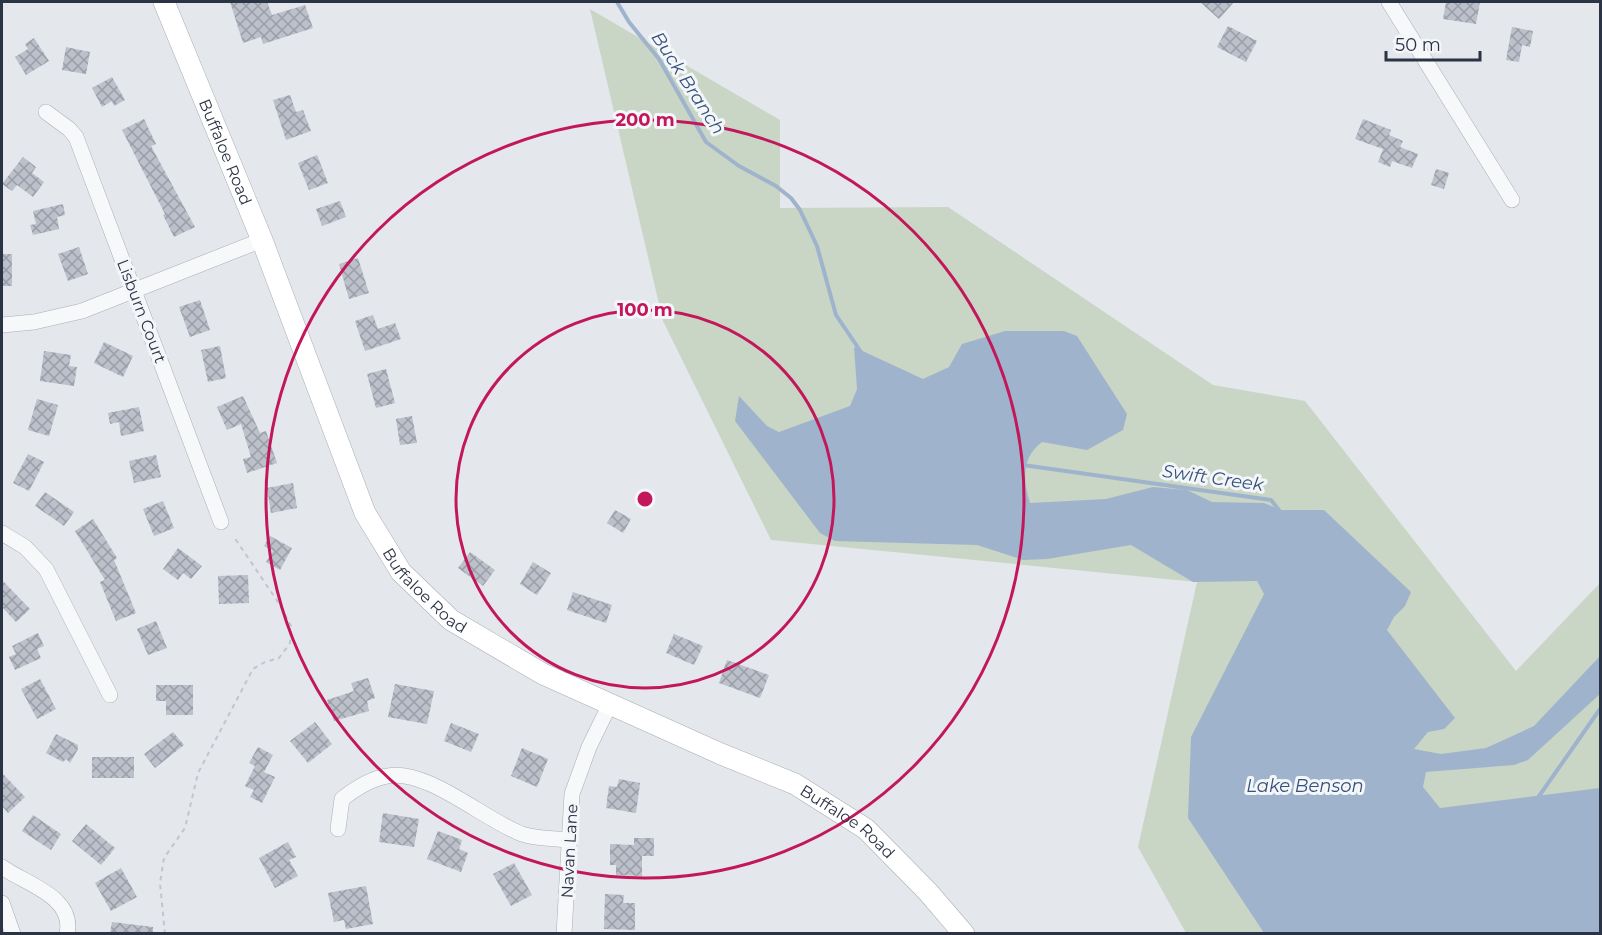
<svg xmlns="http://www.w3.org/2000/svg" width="1602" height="935" viewBox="0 0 1602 935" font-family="Montserrat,sans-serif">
<defs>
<pattern id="building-cross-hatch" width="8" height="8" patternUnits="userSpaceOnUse" patternTransform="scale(1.5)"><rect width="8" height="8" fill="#bbc0ca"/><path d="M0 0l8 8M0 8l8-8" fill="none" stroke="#989da6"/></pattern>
</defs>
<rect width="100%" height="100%" fill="#e4e7ec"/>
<polygon fill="#c9d6c5" points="590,9 780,120 780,208 948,207 1213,385 1305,401 1516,671 1600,583 1600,933 1186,933 1138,847 1197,582 771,540 663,321"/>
<path fill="#9fb4cc" d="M 1005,331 L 1064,331 L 1077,336 L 1127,414 L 1123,430 L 1087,450 L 1042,442 C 1021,458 1023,480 1030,503 L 1106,499 L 1153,487 L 1187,490 L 1212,502 L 1264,503 L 1281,510 L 1324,510 L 1411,592 L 1405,606 L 1394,617 L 1387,630 L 1455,718 L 1444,729 L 1428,732 L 1414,749 L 1441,754 L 1486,748 L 1534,726 L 1600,656 L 1600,694 L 1528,760 L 1514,765 L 1426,772 L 1423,787 L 1440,808 L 1600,788 L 1600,933 L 1264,933 L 1188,818 L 1191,737 L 1264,594 L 1257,581 L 1193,582 L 1131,545 L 1047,559 L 1023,560 L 977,545 L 835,541 L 820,533 L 735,421 L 739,396 L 767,426 L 779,432 L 850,406 L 857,389 L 854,347 L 923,379 L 949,367 L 962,344 Z"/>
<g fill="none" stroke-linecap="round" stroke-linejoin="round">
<g stroke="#9fb4cc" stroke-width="4">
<polyline points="617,2 629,22 659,59 706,142 739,166 776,186 791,198 800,210 817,246 836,315 861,352"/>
<polyline points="1023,465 1271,500 1282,514"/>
<polyline points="1537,799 1600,709"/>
</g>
</g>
<g fill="url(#building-cross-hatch)">
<polygon points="230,2 267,2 272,15 305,5 313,28 263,44 261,37 243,43"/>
<polygon points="1200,2 1234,2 1219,19"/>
<polygon points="1446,2 1480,2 1476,24 1443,19"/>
<polygon points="1228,26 1257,41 1246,62 1217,47"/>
<polygon points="1512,27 1533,31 1530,47 1522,45 1519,62 1506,60"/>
<polygon points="34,38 49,61 26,75 15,57 28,49 25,44"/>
<polygon points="66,47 90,52 86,74 62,70"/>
<polygon points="112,77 125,100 114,106 112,101 102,107 92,88"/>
<polygon points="290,95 296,112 303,110 311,131 286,140 273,100"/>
<polygon points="144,119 156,144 151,146 195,227 174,237 163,215 165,214 122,130"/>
<polygon points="1363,119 1391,130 1389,135 1403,141 1400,147 1418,154 1412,168 1392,161 1390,167 1378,162 1383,149 1355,139"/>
<polygon points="317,155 328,183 309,190 298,163"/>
<polygon points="23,157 36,167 32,173 44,182 33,197 17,185 12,191 2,184"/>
<polygon points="1436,169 1449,173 1444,189 1431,185"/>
<polygon points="340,201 346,217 322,226 316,209"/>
<polygon points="63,204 65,215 57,217 59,229 33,235 30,225 36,224 33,211"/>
<polygon points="79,247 88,274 68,281 58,254"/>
<rect x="2" y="254" width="10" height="32"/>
<polygon points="358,258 369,293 349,299 339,264"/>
<polygon points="200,300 210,330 190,337 179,307"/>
<polygon points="373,315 378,329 395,323 401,339 365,351 355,321"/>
<polygon points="104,342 133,356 123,377 94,363"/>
<polygon points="220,346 226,378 208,382 201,350"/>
<polygon points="44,351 71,355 69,366 77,367 74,386 40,381"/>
<polygon points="386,369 395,403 376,408 367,374"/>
<polygon points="243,396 260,433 266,431 277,463 247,473 243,459 251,457 241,424 227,430 217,407"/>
<polygon points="37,399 58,405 49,436 28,430"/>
<polygon points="139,407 144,431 121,436 119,422 110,424 108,413"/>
<polygon points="412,416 417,443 400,445 396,419"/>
<polygon points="28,454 44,462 29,491 13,483"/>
<polygon points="156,455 161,477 134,483 129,461"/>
<polygon points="293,483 297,508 271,513 267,488"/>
<polygon points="45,492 74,512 64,526 35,506"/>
<polygon points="163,501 174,528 154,536 143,509"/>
<polygon points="615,510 631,519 623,533 607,523"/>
<polygon points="93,519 117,558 114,560 136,613 116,621 100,582 105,580 75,531"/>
<polygon points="270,536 292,548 280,570 266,562 273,551 264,546"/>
<polygon points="178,548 202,566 191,579 183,573 178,580 163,569"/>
<polygon points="470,552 495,570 483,586 458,568"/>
<polygon points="533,562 551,573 537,595 520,584"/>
<polygon points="248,575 249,603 219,604 218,576"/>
<polygon points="2,580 30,609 16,622 2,607"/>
<polygon points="573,592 612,605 606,623 567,610"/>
<polygon points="156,621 167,648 148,655 137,629"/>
<polygon points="38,633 44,646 37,649 41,658 15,670 9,657 16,654 12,646"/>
<polygon points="674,634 703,646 694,665 666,653"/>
<polygon points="727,660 769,675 760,698 719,683"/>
<polygon points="368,678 375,698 367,701 369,711 334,721 327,700 354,691 351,683"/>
<polygon points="40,679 56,709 37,719 21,689"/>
<polygon points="395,684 434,691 427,724 388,717"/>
<polygon points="156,685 193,685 193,715 166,715 166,701 156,701"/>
<polygon points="315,722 332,744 308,763 290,741"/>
<polygon points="451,723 479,734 471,752 444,741"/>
<polygon points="173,732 184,745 155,768 144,754"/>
<polygon points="56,734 78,745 78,749 70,763 66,759 63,762 46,753"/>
<polygon points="258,747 273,755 264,772 275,777 262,803 250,797 254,790 245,786 255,766 249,763"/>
<polygon points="522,748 548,759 537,787 511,776"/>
<rect x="92" y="757" width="42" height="21"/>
<polygon points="2,773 25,797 8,813 2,806"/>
<polygon points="619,779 640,783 636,813 606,808 609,786 617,787"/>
<polygon points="383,813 419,819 414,847 379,842"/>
<polygon points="33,815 61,834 51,850 22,831"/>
<polygon points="86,824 115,848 101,865 72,841"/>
<polygon points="438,831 462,840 459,849 468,853 461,872 427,859"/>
<polygon points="634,838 654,838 654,856 642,856 642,876 616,875 616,865 610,865 610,844 634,845"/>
<polygon points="288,842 296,857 289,860 298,876 275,888 259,858"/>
<polygon points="514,863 532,895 511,906 493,874"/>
<polygon points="121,868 137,897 111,911 95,883"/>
<polygon points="366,886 373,924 346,929 344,920 334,922 328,893"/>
<polygon points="605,894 624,895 623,903 635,903 635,930 604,929"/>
<polygon points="112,922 153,927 153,933 110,933"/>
</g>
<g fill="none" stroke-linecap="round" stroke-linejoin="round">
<g stroke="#a9aeb7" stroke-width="16">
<g id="street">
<polyline points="1389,2 1512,200"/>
<polyline points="46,112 69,129 76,137 221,522"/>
<polyline points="2,325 34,322 82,311 262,240"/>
<polyline points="2,533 25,547 46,569 110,695"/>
<path d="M 338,829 L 342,799 C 356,788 370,779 387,776 C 427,768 484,820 522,834 C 536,839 553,838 568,840"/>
<path d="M 2,867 C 25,884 75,896 67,934"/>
<polyline points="2,903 13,934"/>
<polyline points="564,934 572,794 589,747 610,704"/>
</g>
</g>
<g stroke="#a9aeb7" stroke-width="22">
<g id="secondary">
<path id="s1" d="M 164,2 L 262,240 L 365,513 L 401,572 L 451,620 L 543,674 L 721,754 L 795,784 L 866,829 L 928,892 L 964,934"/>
</g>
</g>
<polyline stroke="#c2c5cb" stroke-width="2" stroke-dasharray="4.5 4.5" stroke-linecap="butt" points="165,934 160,883 164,858 185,828 198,773 253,669 265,662 279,658 290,643 291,626 280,605 234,537"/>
<use href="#street" stroke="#f7f8fa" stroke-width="15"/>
<use href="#secondary" stroke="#fff" stroke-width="21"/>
</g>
<g fill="none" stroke="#c2185b" stroke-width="3">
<circle cx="645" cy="499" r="189"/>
<circle cx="645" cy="499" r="379"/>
</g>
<g text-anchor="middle" stroke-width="6" stroke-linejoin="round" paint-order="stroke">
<g font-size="16" fill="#2b3445" stroke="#f4f6f9">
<text dy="6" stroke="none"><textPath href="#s1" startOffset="162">Buffaloe Road</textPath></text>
<text transform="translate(142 311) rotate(69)" y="6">Lisburn Court</text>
<text dy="6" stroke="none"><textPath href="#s1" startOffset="648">Buffaloe Road</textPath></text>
<text dy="6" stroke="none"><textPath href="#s1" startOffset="1134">Buffaloe Road</textPath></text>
<text transform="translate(569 851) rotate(-87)" y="6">Navan Lane</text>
</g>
<g font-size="18" font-style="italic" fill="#34527a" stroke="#f4f6f9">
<text transform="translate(688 83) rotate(57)" y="6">Buck Branch</text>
<text transform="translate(1213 478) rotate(8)" y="6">Swift Creek</text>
<text x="1305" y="792">Lake Benson</text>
</g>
</g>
<circle cx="645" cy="499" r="9" fill="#c2185b" stroke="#f4f6f9" stroke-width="3"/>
<g font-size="18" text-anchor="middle" font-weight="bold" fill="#c2185b" stroke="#f4f6f9" stroke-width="6" stroke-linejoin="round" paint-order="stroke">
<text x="645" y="126">200 m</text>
<text x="645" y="316">100 m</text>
</g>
<rect width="1602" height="935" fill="none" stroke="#2b3445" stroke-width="6"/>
<path d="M1386 51v9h94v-9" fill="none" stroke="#2b3445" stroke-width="3"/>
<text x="1395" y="51" font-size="18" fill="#2b3445" stroke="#f4f6f9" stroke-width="4.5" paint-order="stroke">50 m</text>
</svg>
